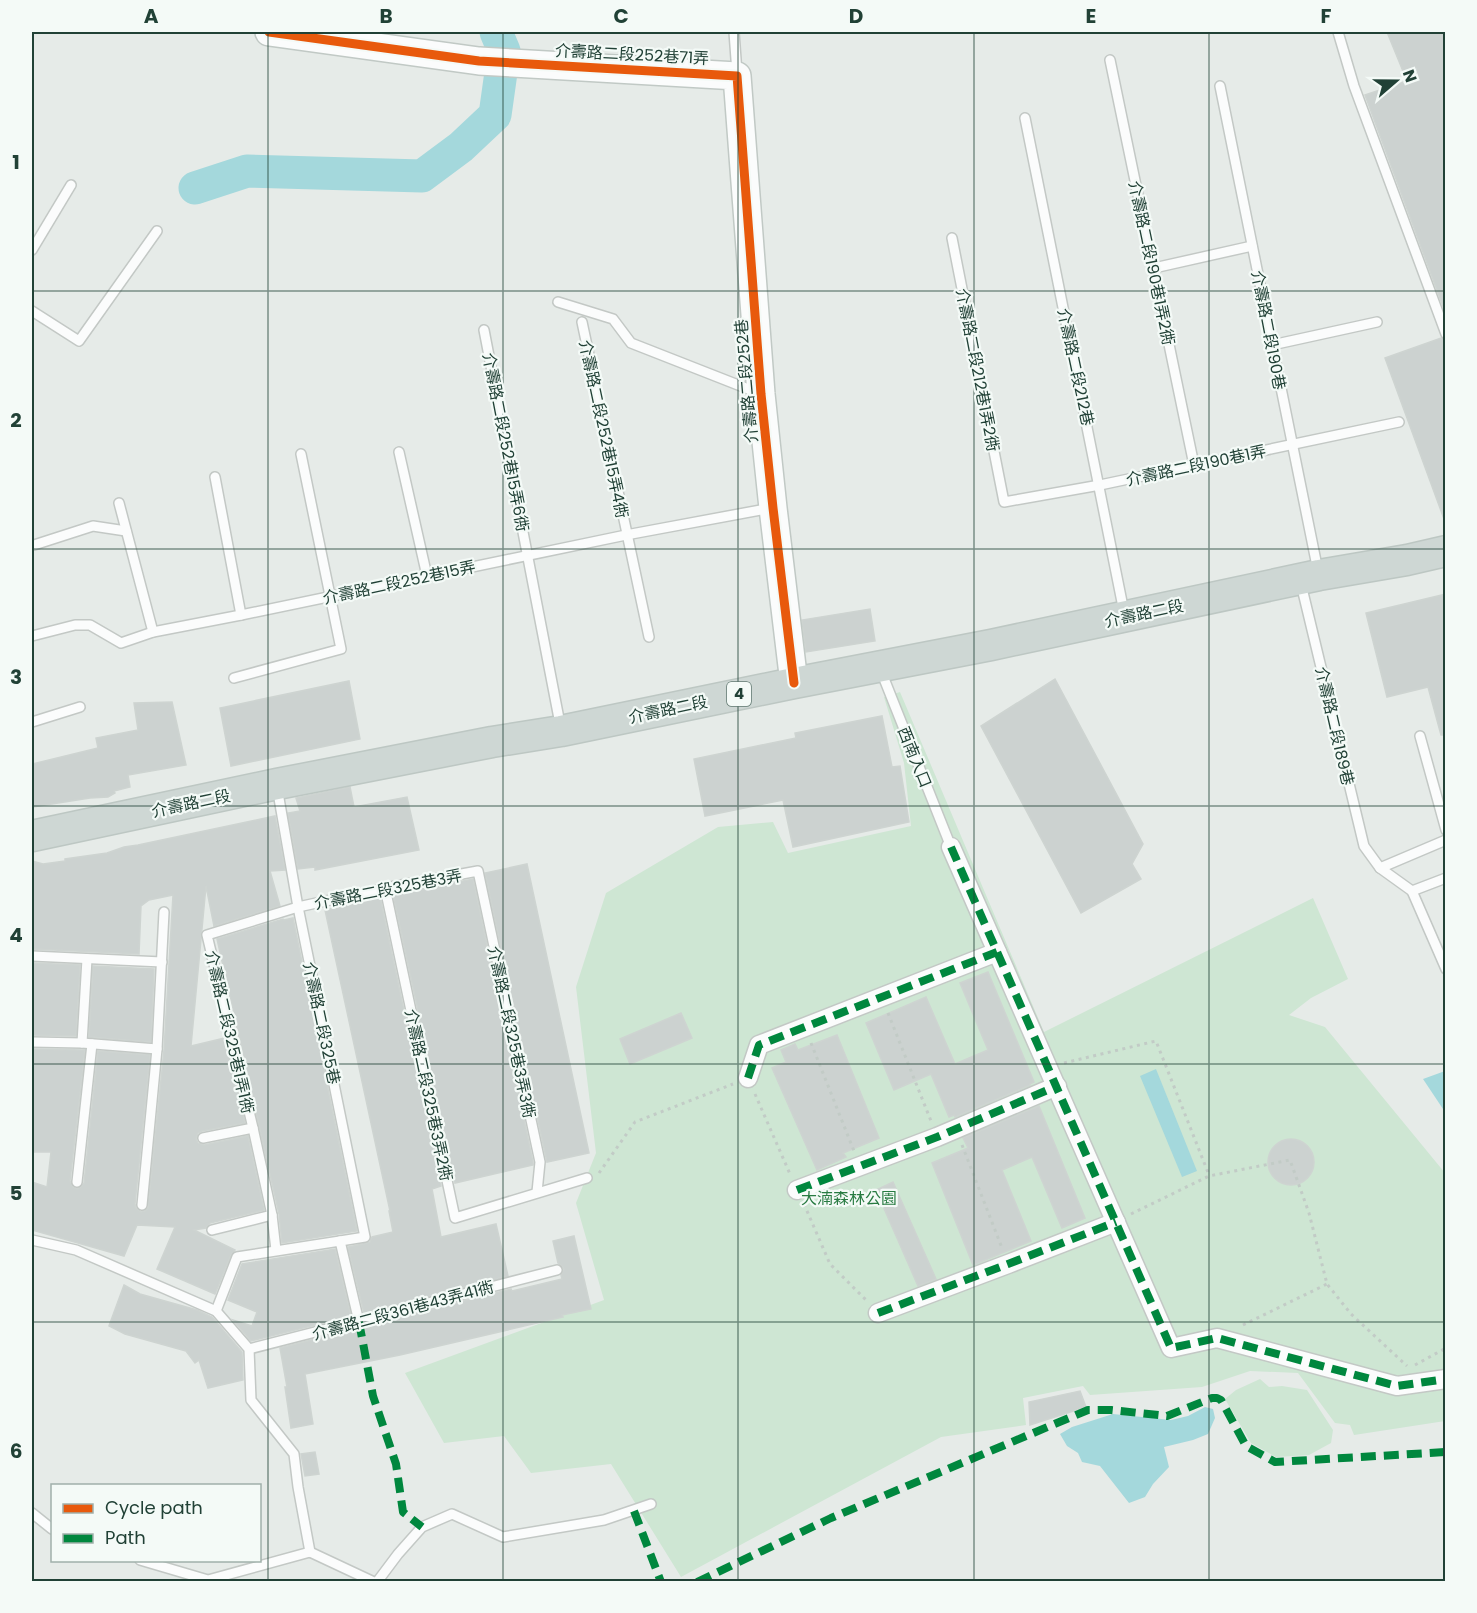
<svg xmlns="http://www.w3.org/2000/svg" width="1477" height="1613" viewBox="0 0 1477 1613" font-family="Poppins,'Noto Sans TC',sans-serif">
<rect width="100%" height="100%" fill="#e6ebe8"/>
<g fill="#cee6d3">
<polygon points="900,692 1044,1032 1313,898 1348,979 1311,998 1289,1015 1325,1027 1445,1173 1445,1421 1354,1435 1350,1425 1335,1423 1298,1373 1250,1371 1202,1387 1090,1395 1083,1386 1023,1398 1026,1425 941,1437 681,1577 611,1464 531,1473 504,1436 444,1443 405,1373 604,1300 576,1203 596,1153 576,987 606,893 718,827 773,822 788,853 911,826 904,763 884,697"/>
<polygon points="1260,1379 1269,1387 1282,1386 1307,1390 1333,1430 1331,1443 1309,1455 1276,1457 1251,1443 1225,1399 1236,1390"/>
</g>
<g fill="#a4d8dc">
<polygon points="1156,1069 1197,1171 1182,1177 1140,1076"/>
<polygon points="1445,1071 1446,1071 1445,1112 1423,1079"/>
<polygon points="1205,1407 1213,1409 1215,1418 1208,1434 1193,1440 1164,1447 1169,1467 1153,1484 1145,1497 1129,1503 1100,1466 1082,1462 1078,1453 1067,1446 1060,1434 1072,1427 1113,1414 1171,1420 1188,1416"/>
</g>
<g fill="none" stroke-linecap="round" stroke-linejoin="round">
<polyline stroke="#a4d8dc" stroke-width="33" points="195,188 247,171 422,176 461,147 495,115 504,51 496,32"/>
</g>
<g fill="#ccd2d0" stroke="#ced4d1" stroke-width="1.5">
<polygon points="1387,32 1446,32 1446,309 1444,309 1365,95 1407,81"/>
<polygon points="1441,338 1446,341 1446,519 1444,519 1385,358"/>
<polygon points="1446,594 1446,735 1441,735 1428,687 1387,697 1366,613"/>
<polygon points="870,609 875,641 806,652 802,620"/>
<polygon points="1055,679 1143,844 1132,864 1141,879 1081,913 981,726"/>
<polygon points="349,681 360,739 231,766 220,708"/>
<polygon points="172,702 186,765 128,775 130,787 114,791 115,793 108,797 90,798 32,807 32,764 98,748 96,738 138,730 134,703"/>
<polygon points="882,716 892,767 900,766 909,822 793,847 783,800 705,816 694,759 796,738 795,733"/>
<polygon points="350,787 354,807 407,797 419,850 315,870 315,867 298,869 288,813 300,811 296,798"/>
<polygon points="275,816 285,870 270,871 280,906 214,926 206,886 191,1046 225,1038 245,1123 202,1131 198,1133 196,1139 198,1143 204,1145 248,1136 264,1210 210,1223 206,1228 194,1230 235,1250 231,1255 215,1294 157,1269 175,1227 137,1225 124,1256 32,1230 32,1182 47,1187 51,1152 32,1152 32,1049 85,1050 70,1181 73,1187 77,1189 82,1186 84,1183 98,1051 150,1055 135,1204 136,1208 141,1212 145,1211 148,1208 164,1050 173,895 149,900 141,906 139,954 32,949 32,861 43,864 65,861 65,859 107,853 124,847 138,845"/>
<polygon points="527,864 589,1153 547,1162 485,873"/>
<polygon points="473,879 533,1162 533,1165 455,1183 393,894"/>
<polygon points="380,897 441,1186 432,1189 441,1237 496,1224 508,1276 364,1313 348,1247 367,1243 370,1242 372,1237 393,1232 389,1211 390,1211 325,910"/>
<polygon points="293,918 357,1231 282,1243 279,1214 217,939 283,919 284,920"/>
<polygon points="32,963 80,965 76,1036 32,1035"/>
<polygon points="93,966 154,969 151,1042 89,1037"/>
<polygon points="988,972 1034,1082 1030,1084 1030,1085 955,1117 954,1115 949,1117 931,1074 894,1090 866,1023 926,997 955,1064 988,1050 960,983"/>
<polygon points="681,1013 692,1038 630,1064 620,1039"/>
<polygon points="837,1035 879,1138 843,1153 846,1157 817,1170 772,1068 786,1062 781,1050 795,1044 798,1050"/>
<polygon points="1039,1106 1085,1218 1062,1228 1032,1157 1002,1170 1031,1241 973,1265 932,1163 968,1148 963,1138"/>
<circle cx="1291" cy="1162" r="23"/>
<polygon points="893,1182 936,1279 918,1286 876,1190"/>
<polygon points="574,1236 591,1309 562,1315 563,1317 400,1355 305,1374 313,1424 291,1428 285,1387 287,1387 280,1348 511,1289 512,1291 562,1279 561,1275 564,1269 562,1266 558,1263 553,1241"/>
<polygon points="335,1249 351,1316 251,1341 233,1320 252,1326 257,1312 228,1300 242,1264"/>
<polygon points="124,1285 140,1294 197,1310 212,1317 242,1352 243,1380 208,1388 199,1360 195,1363 186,1351 125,1334 109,1326"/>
<polygon points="1080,1391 1086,1407 1030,1425 1029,1402"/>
<polygon points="315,1452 319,1474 305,1476 301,1454"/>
</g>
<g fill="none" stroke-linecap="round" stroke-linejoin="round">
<g stroke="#c3c8c5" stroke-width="12">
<g id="lane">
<polyline points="734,32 737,73"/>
<polyline points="1338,32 1354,86 1446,334"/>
<polyline points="1110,60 1194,465"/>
<polyline points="1220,86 1318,571"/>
<polyline points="1025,118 1124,612"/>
<polyline points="952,238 1004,502 1100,485 1399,422"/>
<polyline points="32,250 71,185"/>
<polyline points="1154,268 1252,246"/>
<polyline points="558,302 613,319 631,343 756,392"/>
<polyline points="32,311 79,341 157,231"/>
<polyline points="582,322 649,637"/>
<polyline points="484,330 561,729"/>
<polyline points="1272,345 1377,322"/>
<polyline points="399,452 427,576"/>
<polyline points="215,477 241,615"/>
<polyline points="119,503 153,632"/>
<polyline points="34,545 93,526 126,531"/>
<polyline points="1301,584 1364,846 1380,868 1412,891 1446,878"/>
<polyline points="32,636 75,625 90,625 121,643 153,632 241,615 626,535 771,508"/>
<polyline points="881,671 951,847"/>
<polyline points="234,678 341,649 301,454"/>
<polyline points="32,722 80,707"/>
<polyline points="1420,736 1446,830"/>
<polyline points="277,787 298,907 365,1237 340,1241"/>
<polyline points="1380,868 1446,840"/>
<polyline points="385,888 455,1218 587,1178"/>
<polyline points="1412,891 1446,969"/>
<polyline points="32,956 162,962"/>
<polyline points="32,1042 82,1043 157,1049"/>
<polyline points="82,1043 87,959"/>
<polyline points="203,1138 253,1128"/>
<polyline points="77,1182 92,1044"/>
<polyline points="142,1205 157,1049 164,912"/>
<polyline points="212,1230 272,1215"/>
<polyline points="32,1240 76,1250 216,1311 249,1349 251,1400 294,1454 298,1487 310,1552"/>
<polyline points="276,1250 272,1215 253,1128 207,935 298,907 385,888 478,871 540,1162 537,1192"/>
<polyline points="216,1311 237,1257 340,1241 359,1322"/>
<polyline points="249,1349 557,1270"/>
<polyline points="32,1513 52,1529"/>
<polyline points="310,1552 374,1582"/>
<polyline points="140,1560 208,1580 310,1552"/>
<polyline points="377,1582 398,1554 422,1527 452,1514 503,1537 604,1520 651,1504"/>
</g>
</g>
<g stroke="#c3c8c5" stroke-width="21">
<g id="street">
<polyline points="951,847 1171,1348 1217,1338 1397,1386 1446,1379"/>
<polyline points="748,1078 759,1045 997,952"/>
<polyline points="797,1190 937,1137 1057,1086"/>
<polyline points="878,1313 1008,1264 1116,1222"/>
</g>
</g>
<g stroke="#c1c9c5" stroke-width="30">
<polyline id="secondary" points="269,32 479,61 737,76 761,394 773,508 794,683"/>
</g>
<g stroke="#bdc7c3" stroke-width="33">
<polyline id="primary" points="32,836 277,784 492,742 561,731 794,683 991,645 1319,575 1407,560 1446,551"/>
</g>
<g stroke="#c2cbc6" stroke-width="3" stroke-dasharray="3 4.5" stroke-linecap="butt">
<polyline points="888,1013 931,1121"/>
<polyline points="811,1043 854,1151"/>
<polyline points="1064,1063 1156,1041 1209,1175"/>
<polyline points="755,1094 790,1174"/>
<polyline points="962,1145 1002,1248"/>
<polyline points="599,1173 635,1122 733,1084"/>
<polyline points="804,1204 830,1264 866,1300"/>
<polyline points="1131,1214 1209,1176 1290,1160 1309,1213 1327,1284 1351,1314 1407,1366"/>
<polyline points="1243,1325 1327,1284"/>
<polyline points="1415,1365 1446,1348"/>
</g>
<use href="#lane" stroke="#fbfcfc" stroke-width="9"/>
<use href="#street" stroke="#fbfcfc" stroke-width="18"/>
<use href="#secondary" stroke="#fbfcfc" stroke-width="27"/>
<use href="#primary" stroke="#ced7d4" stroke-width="30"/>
<g stroke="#00873e" stroke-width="8" stroke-dasharray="15 8" stroke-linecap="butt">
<polyline points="951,847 1171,1348 1217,1338 1397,1386 1446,1379"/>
<polyline points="748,1078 759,1045 997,952"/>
<polyline points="797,1190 937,1137 1057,1086"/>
<polyline points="878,1313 1008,1264 1116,1222"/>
<polyline points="359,1322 373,1396 396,1464 403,1512 422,1527"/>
<polyline points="634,1511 661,1582"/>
<polyline points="697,1582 831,1518 1088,1410 1111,1410 1167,1416 1212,1398 1217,1398 1221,1400 1246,1446 1275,1462 1446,1452"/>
</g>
<g stroke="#f4faf7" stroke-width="13">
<polyline id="cycleway" points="269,32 479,61 737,76 761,394 773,508 794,683"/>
</g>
<use href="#cycleway" stroke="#e8590c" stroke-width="9"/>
</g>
<path fill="none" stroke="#214136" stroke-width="1.5" stroke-opacity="0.55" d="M 268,32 L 268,1582M 503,32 L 503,1582M 738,32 L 738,1582M 974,32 L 974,1582M 1209,32 L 1209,1582M 32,291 L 1446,291M 32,549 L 1446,549M 32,806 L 1446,806M 32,1064 L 1446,1064M 32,1322 L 1446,1322"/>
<g text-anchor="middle" stroke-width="4.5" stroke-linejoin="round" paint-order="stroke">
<rect fill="#f4faf7" stroke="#607870" stroke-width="1.5" x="727" y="682" width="24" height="24" rx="4.5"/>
<g font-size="15" font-weight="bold" fill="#214136">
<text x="739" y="699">4</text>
</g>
<g font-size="16" fill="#214136" stroke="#f4faf7">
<text transform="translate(632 54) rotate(3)" y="6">介壽路二段252巷71弄</text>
<text transform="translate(1152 263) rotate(78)" y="6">介壽路二段190巷1弄2衖</text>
<text transform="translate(1269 330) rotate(79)" y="6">介壽路二段190巷</text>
<text transform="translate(1076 367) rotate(78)" y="6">介壽路二段212巷</text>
<text transform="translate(978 370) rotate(79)" y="6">介壽路二段212巷1弄2衖</text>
<text transform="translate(746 381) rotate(-95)" y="6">介壽路二段252巷</text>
<text transform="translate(604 429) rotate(78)" y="6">介壽路二段252巷15弄4衖</text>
<text transform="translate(506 442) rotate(79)" y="6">介壽路二段252巷15弄6衖</text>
<text transform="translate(1196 465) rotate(-12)" y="6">介壽路二段190巷1弄</text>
<text transform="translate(399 582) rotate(-12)" y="6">介壽路二段252巷15弄</text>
<text transform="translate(1144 613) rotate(-12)" y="6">介壽路二段</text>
<text transform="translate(668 709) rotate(-12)" y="6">介壽路二段</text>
<text transform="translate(1335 726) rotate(77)" y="6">介壽路二段189巷</text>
<text transform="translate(915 757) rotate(68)" y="6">西南入口</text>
<text transform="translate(191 803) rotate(-12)" y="6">介壽路二段</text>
<text transform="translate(388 889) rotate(-11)" y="6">介壽路二段325巷3弄</text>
<text transform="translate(322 1023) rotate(78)" y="6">介壽路二段325巷</text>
<text transform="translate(230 1032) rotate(77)" y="6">介壽路二段325巷1弄1衖</text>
<text transform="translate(512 1032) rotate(78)" y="6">介壽路二段325巷3弄3衖</text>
<text transform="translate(429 1095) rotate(78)" y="6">介壽路二段325巷3弄2衖</text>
<text transform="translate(403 1310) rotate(-15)" y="6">介壽路二段361巷43弄41衖</text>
</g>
<g font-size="16" fill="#287b42" stroke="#f4faf7">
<text x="849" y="1204">大湳森林公園</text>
</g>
</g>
<rect width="1477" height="1613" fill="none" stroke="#f4faf7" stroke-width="66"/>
<rect x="51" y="1484" width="210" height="78" fill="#f4faf7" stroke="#a0b0aa" stroke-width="1.5"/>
<rect x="63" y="1504" width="30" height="9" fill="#e8590c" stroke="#a0b0aa" stroke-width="1.5"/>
<text x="105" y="1514" font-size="18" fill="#214136">Cycle path</text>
<rect x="63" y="1534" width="30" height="9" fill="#00873e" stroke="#a0b0aa" stroke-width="1.5"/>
<text x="105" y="1544" font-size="18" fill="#214136">Path</text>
<g transform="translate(1396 81) rotate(70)" stroke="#f4faf7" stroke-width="4.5" paint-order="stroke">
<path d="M0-4.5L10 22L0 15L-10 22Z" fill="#214136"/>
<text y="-9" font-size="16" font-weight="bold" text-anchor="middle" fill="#214136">N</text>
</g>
<rect x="33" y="33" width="1411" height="1547" fill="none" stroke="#214136" stroke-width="2"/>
<g font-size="20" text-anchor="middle" font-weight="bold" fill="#214136">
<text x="151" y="23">A</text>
<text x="386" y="23">B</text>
<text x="621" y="23">C</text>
<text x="856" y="23">D</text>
<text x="1091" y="23">E</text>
<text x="1326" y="23">F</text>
<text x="16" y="169">1</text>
<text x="16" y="427">2</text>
<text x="16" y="684">3</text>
<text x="16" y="942">4</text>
<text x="16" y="1200">5</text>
<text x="16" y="1458">6</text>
</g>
</svg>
